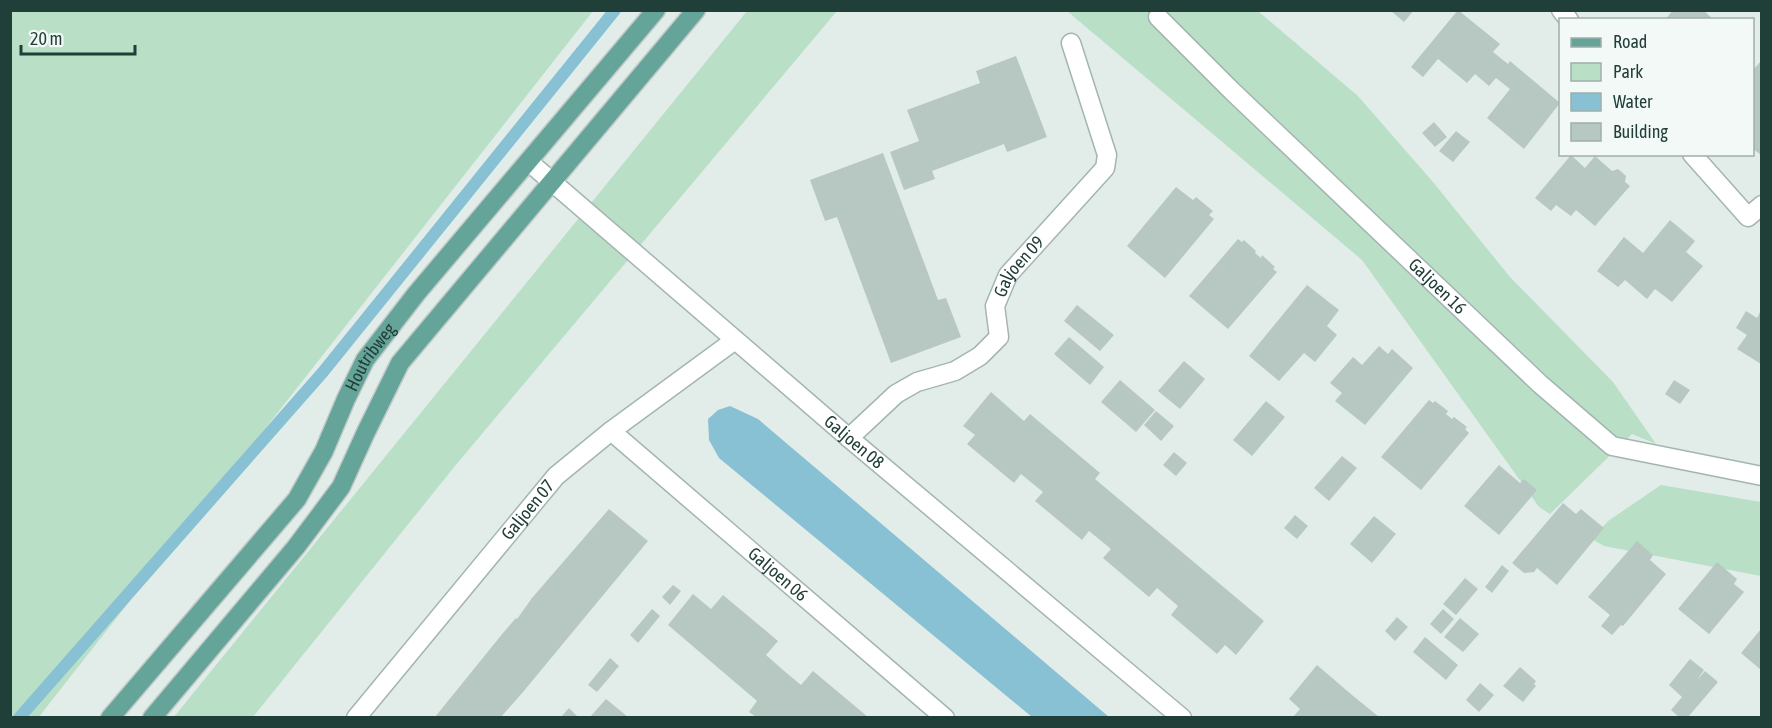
<svg xmlns="http://www.w3.org/2000/svg" width="1772" height="728" viewBox="0 0 1772 728" font-family="'Asap Condensed',sans-serif">
<rect width="100%" height="100%" fill="#e2ede9"/>
<g fill="#badfc7">
<polygon points="10,11 593,11 38,718 10,717"/>
<polygon points="747,11 837,11 455,466 253,717 173,718"/>
<polygon points="1067,11 1258,11 1358,96 1433,182 1510,277 1613,382 1656,444 1632,434 1550,514 1539,507 1362,260"/>
<polygon points="1661,485 1761,502 1761,576 1604,546 1592,539 1608,521"/>
</g>
<polygon fill="#88c1d4" points="730,406 758,419 1109,717 1032,717 719,458 709,440 708,419 718,410"/>
<g fill="none" stroke-linecap="round" stroke-linejoin="round">
<polyline stroke="#88c1d4" stroke-width="12" points="19,718 323,372 615,10"/>
</g>
<g fill="#b7c8c2">
<polygon points="1390,10 1414,10 1404,22"/>
<polygon points="1458,10 1500,44 1493,52 1508,64 1510,61 1560,103 1524,149 1487,118 1510,89 1496,78 1489,86 1475,74 1467,83 1438,59 1423,77 1411,67"/>
<polygon points="1673,10 1703,10 1714,20 1665,20"/>
<polygon points="1016,56 1047,137 1007,152 1004,144 932,171 935,179 904,190 890,152 919,141 907,110 980,83 976,71"/>
<polygon points="1761,61 1761,155 1752,148 1752,71"/>
<polygon points="1434,122 1447,137 1435,147 1422,133"/>
<polygon points="1456,131 1470,142 1453,162 1439,151"/>
<polygon points="883,153 938,300 946,298 961,337 891,363 837,217 825,221 810,180"/>
<polygon points="1571,155 1585,168 1595,156 1612,171 1618,169 1626,176 1625,182 1630,186 1595,226 1576,210 1571,216 1556,205 1551,211 1535,198"/>
<polygon points="1176,187 1193,200 1196,197 1213,211 1209,215 1214,219 1165,278 1127,246"/>
<polygon points="1670,220 1695,241 1686,252 1703,266 1672,302 1655,289 1647,299 1625,280 1618,287 1597,271 1624,237 1643,253"/>
<polygon points="1238,239 1242,242 1244,240 1256,251 1255,253 1261,258 1262,255 1275,267 1273,269 1277,272 1228,329 1189,296"/>
<polygon points="1307,285 1339,310 1327,326 1337,335 1315,362 1304,353 1279,381 1249,356"/>
<polygon points="1077,305 1114,335 1100,351 1064,321"/>
<polygon points="1761,310 1761,364 1737,349 1747,335 1736,328 1746,311 1757,318"/>
<polygon points="1069,337 1104,367 1090,385 1054,354"/>
<polygon points="1379,346 1388,354 1392,349 1413,368 1365,425 1335,401 1342,393 1330,383 1353,357 1362,365"/>
<polygon points="1184,361 1205,379 1180,409 1158,391"/>
<polygon points="1120,380 1155,410 1136,432 1101,402"/>
<polygon points="1674,380 1690,390 1680,404 1665,394"/>
<polygon points="991,392 1024,421 1030,414 1100,473 1095,479 1264,621 1236,655 1225,645 1217,654 1171,615 1178,606 1157,588 1149,597 1103,558 1111,549 1089,531 1082,540 1035,501 1043,492 1021,474 1014,483 967,444 975,435 963,426"/>
<polygon points="1429,400 1433,403 1435,401 1448,411 1446,414 1452,419 1454,417 1467,427 1465,429 1469,433 1421,490 1381,457"/>
<polygon points="1266,401 1285,417 1252,456 1233,440"/>
<polygon points="1156,411 1174,426 1161,441 1144,425"/>
<polygon points="1174,452 1187,463 1176,476 1163,465"/>
<polygon points="1342,456 1357,468 1329,501 1314,488"/>
<polygon points="1499,465 1520,483 1524,479 1537,490 1499,535 1464,506"/>
<polygon points="1563,503 1576,514 1581,509 1604,528 1557,585 1537,568 1534,572 1524,573 1512,563"/>
<polygon points="609,509 648,541 523,692 501,717 435,717 503,633 516,618 517,619 532,598"/>
<polygon points="1295,515 1308,526 1297,539 1284,528"/>
<polygon points="1374,516 1396,534 1372,563 1350,544"/>
<polygon points="1637,541 1653,555 1650,560 1666,574 1623,626 1621,625 1612,635 1601,626 1610,615 1588,597"/>
<polygon points="1717,562 1737,579 1734,584 1744,592 1709,634 1678,609"/>
<polygon points="1502,565 1509,571 1492,593 1485,587"/>
<polygon points="1465,578 1478,589 1456,615 1443,604"/>
<polygon points="673,585 681,591 670,605 662,597"/>
<polygon points="693,594 711,609 723,595 778,641 766,655 783,670 801,685 813,671 868,717 756,717 749,712 757,701 668,625"/>
<polygon points="652,609 660,616 638,643 630,635"/>
<polygon points="1443,609 1454,619 1441,634 1430,624"/>
<polygon points="1397,617 1408,627 1395,641 1385,631"/>
<polygon points="1460,618 1479,634 1463,652 1444,637"/>
<polygon points="1761,629 1761,670 1741,653"/>
<polygon points="1425,637 1458,665 1446,680 1413,652"/>
<polygon points="610,658 619,666 597,692 588,685"/>
<polygon points="1690,659 1704,670 1697,680 1705,671 1718,682 1688,717 1679,717 1671,710 1682,697 1669,685"/>
<polygon points="1317,665 1352,695 1379,717 1293,717 1300,709 1289,699"/>
<polygon points="1520,667 1536,681 1534,684 1536,686 1523,702 1503,686"/>
<polygon points="1480,683 1494,695 1479,712 1466,700"/>
<polygon points="606,699 628,717 590,717"/>
<polygon points="569,708 577,716 575,717 561,717"/>
</g>
<g fill="none" stroke-linecap="round" stroke-linejoin="round">
<g stroke="#a4b5b1" stroke-width="21">
<g id="minor">
<polyline points="1561,10 1569,20"/>
<path id="s1" d="M 1158,17 L 1232,91 L 1540,384 L 1612,446 L 1762,476"/>
<polyline points="1692,154 1748,217 1762,205"/>
<path id="s2" d="M 529,162 L 849,438 L 1182,718"/>
<path id="s3" d="M 611,431 L 945,718"/>
<path id="s4" d="M 849,438 L 896,394 L 917,382 L 955,371 L 980,356 L 999,337 L 995,306 L 1008,275 L 1105,168 L 1107,155 L 1071,43"/>
<path id="s5" d="M 356,718 L 556,476 L 611,431 L 735,340"/>
</g>
</g>
<g stroke="#c1c9c8" stroke-width="21">
<g id="major">
<path id="s6" d="M 110,718 L 297,499 L 324,451 L 346,399 L 365,360 L 416,294 L 656,10"/>
<polyline points="152,718 296,547 341,487 366,432 400,363 696,10"/>
</g>
</g>
<use href="#minor" stroke="#fff" stroke-width="18"/>
<use href="#major" stroke="#65a499" stroke-width="18"/>
</g>
<g text-anchor="middle" stroke-width="6" stroke-linejoin="round" paint-order="stroke">
<g font-size="18" fill="#213f39" stroke="#f3f9f7">
<text dy="6" stroke="none"><textPath href="#s4" startOffset="262">Galjoen 09</textPath></text>
<text dy="6" stroke="none"><textPath href="#s1" startOffset="388">Galjoen 16</textPath></text>
<text dy="6" stroke="none"><textPath href="#s6" startOffset="448">Houtribweg</textPath></text>
<text dy="6" stroke="none"><textPath href="#s2" startOffset="429">Galjoen 08</textPath></text>
<text dy="6" stroke="none"><textPath href="#s5" startOffset="270">Galjoen 07</textPath></text>
<text dy="6" stroke="none"><textPath href="#s3" startOffset="220">Galjoen 06</textPath></text>
</g>
</g>
<rect width="1772" height="728" fill="none" stroke="#213f39" stroke-width="24"/>
<rect x="1559" y="18" width="195" height="138" fill="#f3f9f7" stroke="#9fafab" stroke-width="1.5"/>
<rect x="1571" y="38" width="30" height="9" fill="#65a499" stroke="#9fafab" stroke-width="1.5"/>
<text x="1613" y="48" font-size="18" fill="#213f39">Road</text>
<rect x="1571" y="63" width="30" height="18" fill="#badfc7" stroke="#9fafab" stroke-width="1.5"/>
<text x="1613" y="78" font-size="18" fill="#213f39">Park</text>
<rect x="1571" y="93" width="30" height="18" fill="#88c1d4" stroke="#9fafab" stroke-width="1.5"/>
<text x="1613" y="108" font-size="18" fill="#213f39">Water</text>
<rect x="1571" y="123" width="30" height="18" fill="#b7c8c2" stroke="#9fafab" stroke-width="1.5"/>
<text x="1613" y="138" font-size="18" fill="#213f39">Building</text>
<path d="M21 45v9h114v-9" fill="none" stroke="#213f39" stroke-width="3"/>
<text x="30" y="45" font-size="18" fill="#213f39" stroke="#f3f9f7" stroke-width="4.5" paint-order="stroke">20 m</text>
</svg>
